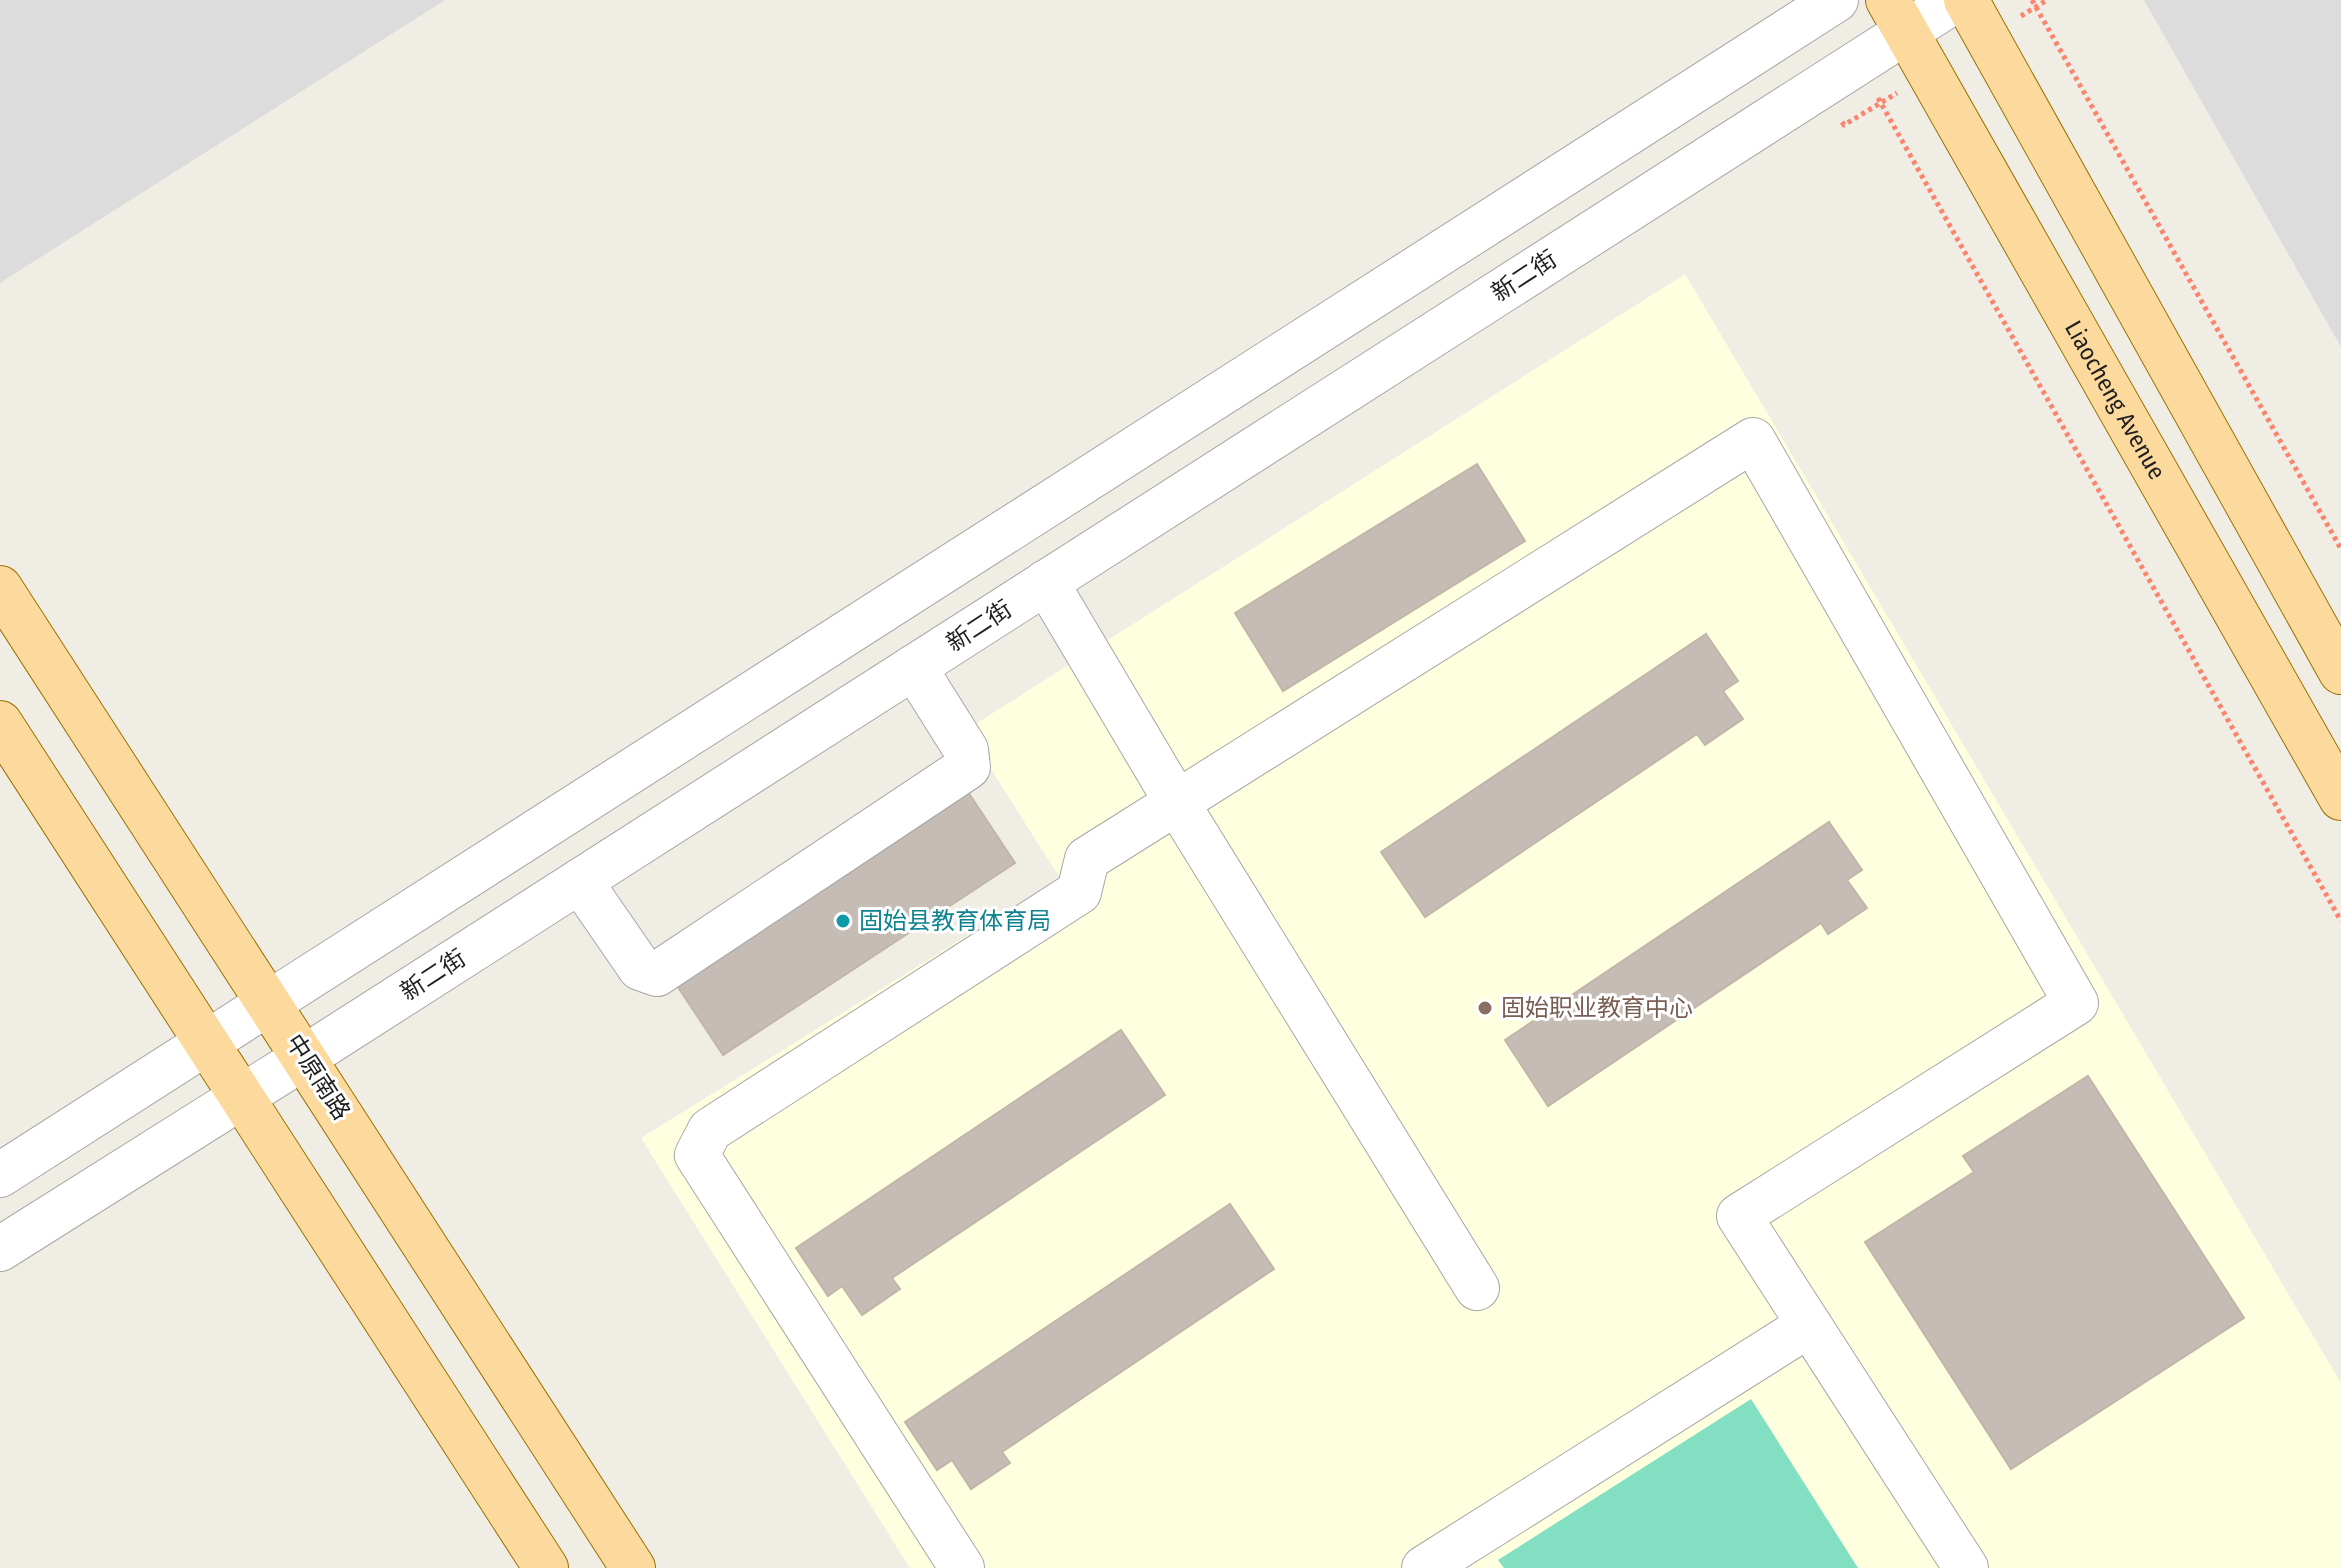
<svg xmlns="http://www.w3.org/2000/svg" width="2341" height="1568" viewBox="0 0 2341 1568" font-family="'Fira Sans Condensed','Noto Sans SC',sans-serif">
<rect width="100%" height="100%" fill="#f0ede5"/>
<g fill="#dddcdc">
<polygon points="0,0 445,0 0,283"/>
<polygon points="2144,0 2341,0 2341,347"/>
</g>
<polygon fill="#fdffdf" points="1685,274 2341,1383 2341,1568 910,1568 641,1138 1060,878 966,730"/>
<polygon fill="#83dfc2" points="1751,1399 1858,1568 1504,1568 1498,1560"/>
<g fill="#c5bcb5" stroke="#c2b5a8" stroke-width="2">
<polygon points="1477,464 1525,541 1283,691 1235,613"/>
<polygon points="1706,634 1738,681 1723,691 1743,719 1705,745 1697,734 1425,917 1381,852"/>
<polygon points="964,786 1015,863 723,1055 672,978"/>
<polygon points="1829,822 1862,870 1847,880 1867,908 1828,934 1821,923 1548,1106 1505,1040"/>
<polygon points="1121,1030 1165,1095 892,1278 900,1289 862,1315 842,1286 828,1296 796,1248"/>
<polygon points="2088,1076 2244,1318 2011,1469 1865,1242 1974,1172 1963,1156"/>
<polygon points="1230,1204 1274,1269 1002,1452 1010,1463 971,1489 952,1460 937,1470 905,1422"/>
</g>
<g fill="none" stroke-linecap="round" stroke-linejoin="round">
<g stroke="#a6a6a6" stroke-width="46">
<g id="minor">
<polyline points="1046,582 1177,803 1477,1288"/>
<polyline points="580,881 640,968 657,974 968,767 966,750 914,667"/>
<polyline points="0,1175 1836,0"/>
<polyline points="0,1249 305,1057 1956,0"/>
<polyline points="962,1568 697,1155 710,1130 1079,892 1087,859 1753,440 2076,1003 1739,1216 1966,1568"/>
<polyline points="1424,1568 1809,1325"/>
</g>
</g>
<g stroke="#9a7200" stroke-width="46">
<g id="major">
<path id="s1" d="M 1888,0 L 2341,798"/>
<polyline points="1966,0 2341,672"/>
<polyline points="0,588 633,1568"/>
<polyline points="0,723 546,1568"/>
</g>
</g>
<g stroke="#fb846c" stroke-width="5" stroke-dasharray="4 4" stroke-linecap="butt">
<polyline points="2032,0 2341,549"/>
<polyline points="2021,16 2047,0"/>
<polyline points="1878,98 2341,921"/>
<polyline points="1842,122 1844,125 1897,93"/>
</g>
<use href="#minor" stroke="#fff" stroke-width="44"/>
<use href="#major" stroke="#fcda9e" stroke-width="44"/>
</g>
<circle fill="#0f9aa8" stroke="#fff" stroke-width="3" cx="843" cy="921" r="8"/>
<circle fill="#8d6e63" stroke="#fff" stroke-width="3" cx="1485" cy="1008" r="8"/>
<g text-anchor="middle" stroke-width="6" stroke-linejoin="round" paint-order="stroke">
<g font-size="24" fill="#1f1f1f" stroke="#fff">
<text transform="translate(1524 276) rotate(-33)" y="8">新二街</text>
<text dy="8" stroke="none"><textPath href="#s1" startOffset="460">Liaocheng Avenue</textPath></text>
<text transform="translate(979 626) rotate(-33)" y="8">新二街</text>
<text transform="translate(433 975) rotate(-33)" y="8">新二街</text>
<text transform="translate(318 1077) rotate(57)" y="8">中原南路</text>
</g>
<g font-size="24" fill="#0d838f" stroke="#fff" text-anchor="start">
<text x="859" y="929">固始县教育体育局</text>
</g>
<g font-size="24" fill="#785e54" stroke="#fff" text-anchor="start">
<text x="1501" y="1016">固始职业教育中心</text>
</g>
</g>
</svg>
